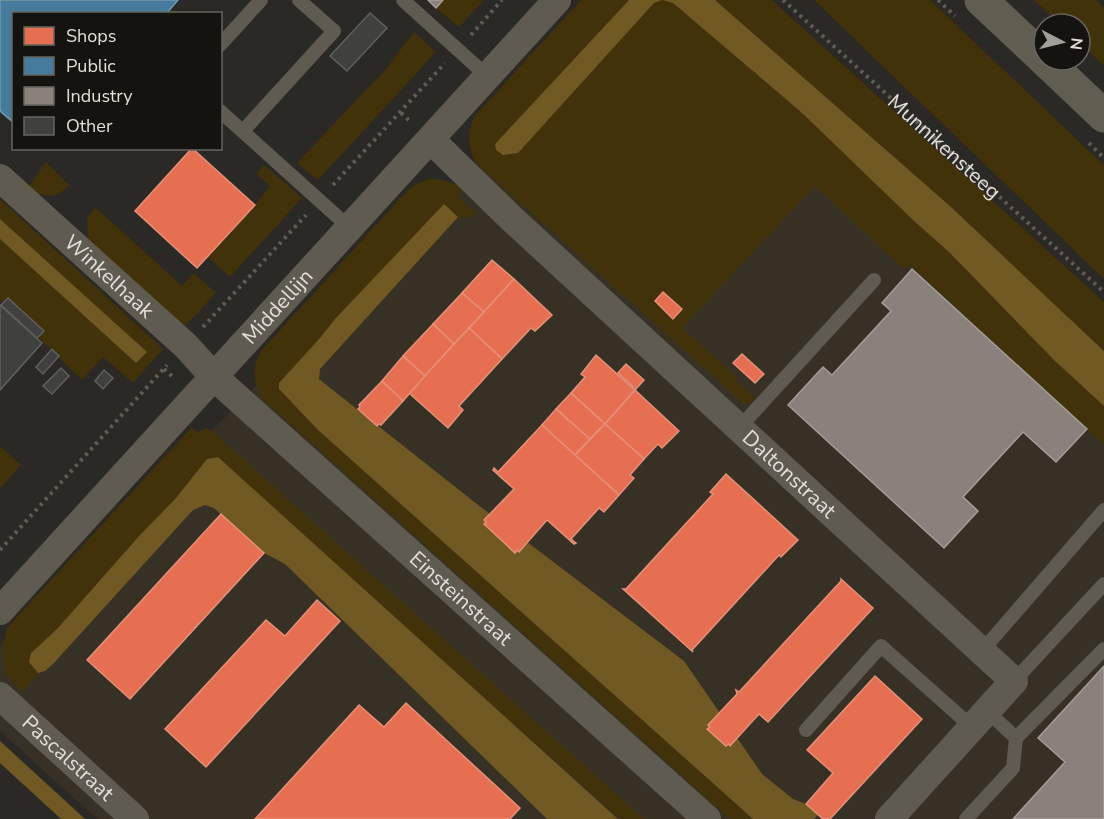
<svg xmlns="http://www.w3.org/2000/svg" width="1104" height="819" viewBox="0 0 1104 819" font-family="'Nunito Sans',sans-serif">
<rect width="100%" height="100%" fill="#2b2925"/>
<polygon fill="#363124" points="639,0 686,0 1104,384 1104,819 97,819 0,731 0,644"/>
<g fill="#41320a">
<polygon points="443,0 484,0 459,27 436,8"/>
<path d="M 581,0 L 629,0 L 495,144 L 503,155 L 518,152 L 654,3 L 662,0 L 673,3 L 801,112 L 913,220 L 950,253 L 1055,361 L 1104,406 L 1104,445 L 910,265 L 904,269 L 815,186 L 682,328 L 737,377 L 734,380 L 755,398 L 749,404 L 744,404 L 476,163 C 467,143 467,137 474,117 Z"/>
<polygon points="715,0 772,0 1104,302 1104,351 950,206"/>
<polygon points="814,0 930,0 1104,165 1104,279"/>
<polygon points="1034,0 1096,0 1104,8 1104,66 1080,43 1080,24 1060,24"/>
<polygon points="414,32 436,52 318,180 297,163 386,69"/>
<path d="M 46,162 L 69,185 C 55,200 44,199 29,186 Z"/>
<polygon points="264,165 302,198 230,277 208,257 255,205 270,186 256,174"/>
<path d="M 429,179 C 441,179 453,181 462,189 L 457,196 L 476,213 L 469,218 L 458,217 L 444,205 L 335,319 L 279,389 L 318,430 L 753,819 L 730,819 L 264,400 C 252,383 251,366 263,349 L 408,190 L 416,184 Z"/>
<polygon points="0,199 163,349 133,383 103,357 82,380 0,300 0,239 136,363 146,353 0,219"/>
<polygon points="95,207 182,286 194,273 216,293 183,328 88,240 87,218"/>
<path d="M 192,427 L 197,432 L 206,428 L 213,432 L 644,819 L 620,819 L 372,598 L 218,457 L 207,459 L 176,498 L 140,535 L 57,629 L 31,653 L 30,662 L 38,673 L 22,692 C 0,672 0,656 7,628 Z"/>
<polygon points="0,446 21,465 0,488"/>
</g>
<g fill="#705922">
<polygon points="629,0 662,0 654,3 518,153 503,155 496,150 495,144"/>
<polygon points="662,0 715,0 950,206 1104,351 1104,406 1055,361 950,253 913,220 801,112 673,3"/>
<polygon points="444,204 458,217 320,369 319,379 473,501 684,661 762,774 793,799 806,804 818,815 814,819 753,819 318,430 279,389 279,383 320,338 335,319"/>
<polygon points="0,219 147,352 136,363 0,239"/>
<polygon points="218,457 618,819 547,819 285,564 264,553 214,508 205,505 193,510 53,664 45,671 38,673 29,662 31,653 57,629 140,535 176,498 207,459"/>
<polygon points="0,741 85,819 61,819 0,763"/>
</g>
<g fill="#e76f51" stroke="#e5917a" stroke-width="1.5">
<polygon points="192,148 255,205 197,268 135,211"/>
<polygon points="492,260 514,279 484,312 462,293"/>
<polygon points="514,279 552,315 535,331 531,328 502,359 469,328"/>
<polygon points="663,292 682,309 673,319 655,301"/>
<polygon points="462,293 484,312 454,344 433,324"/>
<polygon points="433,324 454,344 425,376 403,356"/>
<polygon points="469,328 502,359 459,406 463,410 448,428 409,393"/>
<polygon points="742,354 764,374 755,383 733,363"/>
<polygon points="596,355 635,390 605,424 571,393 585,377 581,374"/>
<polygon points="403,356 425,376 403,401 382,381"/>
<polygon points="626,364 644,380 636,389 618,373"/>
<polygon points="382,381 403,401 381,425 379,424 377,426 358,409 360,407 359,405"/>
<polygon points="635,390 679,431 662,448 658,444 644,459 605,424"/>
<polygon points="571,393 605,424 590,439 556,409"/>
<polygon points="556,409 590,439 575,455 542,425"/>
<polygon points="605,424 644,459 630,475 634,478 619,495 575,455"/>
<polygon points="542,425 619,495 604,512 599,508 571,539 576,543 574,544 547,520 519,552 517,550 515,553 484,524 486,522 484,520 514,489 493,470 494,468 498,472"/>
<polygon points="726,474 798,540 781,557 779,555 692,650 693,652 623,589 626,589 713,494 710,492"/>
<polygon points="221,514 264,553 130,699 87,660"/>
<polygon points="841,579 873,608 768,722 759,714 730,746 729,744 726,746 707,729 710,727 708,725 737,694 736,690 739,692 841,581"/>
<polygon points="317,600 340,621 206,767 165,729 266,620 285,636"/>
<polygon points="875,676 922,719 830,819 823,819 806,804 833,773 807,750"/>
<polygon points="406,703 520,808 510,819 255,819 359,705 384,727"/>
</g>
<polygon fill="#457b9d" stroke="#7499af" stroke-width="1.5" points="0,0 178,0 166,14 14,14 14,123 0,111"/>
<g fill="#8a817c" stroke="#a49d98" stroke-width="1.5">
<polygon points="428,0 443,0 436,8"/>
<polygon points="912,269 1087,429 1056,462 1023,432 963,497 978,511 944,548 788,405 823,367 832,375 891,311 882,303"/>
<polygon points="1104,666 1104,819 1013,819 1065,762 1038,738"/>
</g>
<g fill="#40403f" stroke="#605f5f" stroke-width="1.5">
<polygon points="370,13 387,28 347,71 330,56"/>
<polygon points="8,298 44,331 37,338 1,305"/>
<polygon points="0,305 42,343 0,390"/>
<polygon points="52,349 59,356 43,374 36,367"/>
<polygon points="61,368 69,376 52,394 43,386"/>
<polygon points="104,370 113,378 103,389 95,381"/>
</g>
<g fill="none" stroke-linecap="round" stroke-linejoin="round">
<g stroke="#5f5c56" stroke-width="4" stroke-dasharray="3 4.5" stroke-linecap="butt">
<path id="s1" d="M 783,0 L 1104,292"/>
<polyline points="938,0 955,16"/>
<polyline points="471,35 502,0"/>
<polyline points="401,113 411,122"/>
<polyline points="1089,143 1104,158"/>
<polyline points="333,185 445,63"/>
<polyline points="203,327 306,215"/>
<polyline points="164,369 174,378"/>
<polyline points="0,550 167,365"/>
</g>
<g stroke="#5f5b51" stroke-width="14">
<polyline points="403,0 487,76"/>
<polyline points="220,45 261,0"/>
<polyline points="220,111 350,228"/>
<polyline points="243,131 334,31 299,0"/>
<polyline points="739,428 874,280"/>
<polyline points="982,651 1104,510"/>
<polyline points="1014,681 1104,584"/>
<polyline points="987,711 1016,738"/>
<polyline points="806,730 881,646 972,727"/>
<polyline points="966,819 1013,768 1016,738 1104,649"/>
</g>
<g stroke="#5f5b51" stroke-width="28">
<path id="s2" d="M 431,140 L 512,219 L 1014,681 L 889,819"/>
<path id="s3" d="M 0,178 L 186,346 L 214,377 L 707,819"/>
<path id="s4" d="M 0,611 L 557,0"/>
<path id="s5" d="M 0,696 L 135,819"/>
</g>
<g stroke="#615d51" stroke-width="33">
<polyline points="981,0 1044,59"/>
<polyline points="1045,60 1104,116"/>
</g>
</g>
<g text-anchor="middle" stroke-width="6" stroke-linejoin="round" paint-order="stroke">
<g font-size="21" fill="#e1dfd9" stroke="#14130f">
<text dy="7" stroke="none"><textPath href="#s1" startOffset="218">Munnikensteeg</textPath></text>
<text dy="7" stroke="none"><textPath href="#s3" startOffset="147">Winkelhaak</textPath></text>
<text dy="7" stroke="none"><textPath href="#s4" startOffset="412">Middellijn</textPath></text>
<text dy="7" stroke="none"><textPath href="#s2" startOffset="490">Daltonstraat</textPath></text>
<text dy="7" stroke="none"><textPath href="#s3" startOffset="624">Einsteinstraat</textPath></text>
<text dy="7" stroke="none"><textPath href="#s5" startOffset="92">Pascalstraat</textPath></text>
</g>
</g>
<rect x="12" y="12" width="210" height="138" fill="#14130f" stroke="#666560" stroke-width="1.5"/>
<rect x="24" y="27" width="30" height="18" fill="#e76f51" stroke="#666560" stroke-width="1.5"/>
<text x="66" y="42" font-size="18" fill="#e1dfd9">Shops</text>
<rect x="24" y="57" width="30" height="18" fill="#457b9d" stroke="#666560" stroke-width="1.5"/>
<text x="66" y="72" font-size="18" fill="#e1dfd9">Public</text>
<rect x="24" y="87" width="30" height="18" fill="#8a817c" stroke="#666560" stroke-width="1.5"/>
<text x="66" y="102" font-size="18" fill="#e1dfd9">Industry</text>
<rect x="24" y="117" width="30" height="18" fill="#40403f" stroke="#666560" stroke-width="1.5"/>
<text x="66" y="132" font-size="18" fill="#e1dfd9">Other</text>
<g transform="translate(1062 42) rotate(97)"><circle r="28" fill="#14130f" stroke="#666560" stroke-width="1.5"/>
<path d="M0-4.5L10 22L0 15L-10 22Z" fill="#a19f9a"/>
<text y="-9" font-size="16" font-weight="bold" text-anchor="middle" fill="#e1dfd9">N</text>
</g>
</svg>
